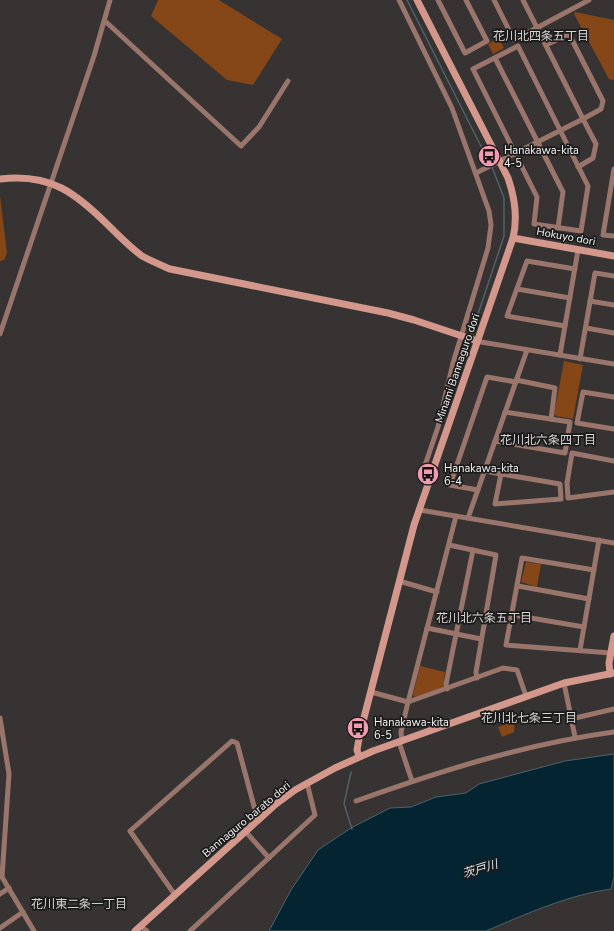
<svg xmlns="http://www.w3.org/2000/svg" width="614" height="931" viewBox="0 0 614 931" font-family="'Nunito Sans','Noto Sans JP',sans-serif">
<rect width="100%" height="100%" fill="#363332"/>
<g fill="#854618">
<polygon points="158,0 219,0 282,39 253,85 227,80 151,16"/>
<polygon points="575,12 614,20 614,80 609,79 574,14"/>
<polygon points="499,38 504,48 493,54 488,44"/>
<polygon points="0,196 7,253 4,260 0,261"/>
<polygon points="564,361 583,365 573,419 556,416 554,414"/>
<polygon points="526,562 541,564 537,587 521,582"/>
<polygon points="420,666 445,672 443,687 415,697 413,695"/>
<polygon points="515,721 514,732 502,737 498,727"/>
</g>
<path fill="#052432" stroke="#4d636c" d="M 614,754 L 614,877 L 611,889 C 568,895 526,914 486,931 L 269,931 L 291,890 L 318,850 L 351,828 L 390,808 L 411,807 L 436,797 L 466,793 L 479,784 L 565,761 Z"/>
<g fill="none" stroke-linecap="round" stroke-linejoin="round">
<g stroke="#4d636c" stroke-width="1.5">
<polyline points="407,0 490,164"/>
<polyline points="471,335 504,236 504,198 492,167"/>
<polyline points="461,363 469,341"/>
<polyline points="351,772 344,804 352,829"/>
</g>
<g stroke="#9a756c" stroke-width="5">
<polyline points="399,0 452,108 489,211 491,225 488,248 453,363 438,427 421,477 430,481"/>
<polyline points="438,0 465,53 487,41 466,0"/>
<polyline points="494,0 514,40 589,0"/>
<polyline points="105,21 241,146 259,127 288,81"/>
<polyline points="546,45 569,34 603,101 601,109 583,119 596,144 593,158 578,167"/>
<polygon points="518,46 588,186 581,231 534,224 537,197 473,69"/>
<polyline points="495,58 563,192 558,228"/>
<polyline points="614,169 603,235 614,236"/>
<polyline points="476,173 583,119 523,0"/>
<polyline points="517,289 570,298"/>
<polyline points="590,301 614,305"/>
<polyline points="565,326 507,316 527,261 575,269"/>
<polyline points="586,328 614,333"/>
<polyline points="0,334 94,56 110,0"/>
<polyline points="475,341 614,364"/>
<polyline points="560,355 578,250"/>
<polyline points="580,359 595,273 614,276"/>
<polyline points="516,380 555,388 551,419"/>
<polyline points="614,397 583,392 577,423 614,429"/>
<polyline points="495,441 565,453 570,422 505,412"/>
<polyline points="614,461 572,453 567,483 568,498 614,492"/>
<polyline points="484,471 560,484 561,499 495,504 501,474"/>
<polyline points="478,490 450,485 487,377 516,382"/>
<polyline points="420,510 614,543"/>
<polyline points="468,518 527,350"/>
<polyline points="449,545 496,555 476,672 477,678"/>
<polyline points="594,570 522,558 506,645 611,653"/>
<polyline points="399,581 437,592"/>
<polyline points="518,586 589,599"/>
<polyline points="513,615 584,627"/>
<polyline points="427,628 481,639"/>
<polyline points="580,650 599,540"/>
<polyline points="564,683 575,737"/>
<polyline points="447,689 446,684 473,550"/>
<polyline points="371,692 408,702 503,668 517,670 526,696"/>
<polyline points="0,718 9,774 2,877 34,931"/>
<polyline points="571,719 614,709"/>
<polyline points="402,741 401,732 408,702 456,516"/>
<polyline points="399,742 412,781"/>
<path d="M 356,801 C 440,771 525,744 614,732"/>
<polyline points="246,832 269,858"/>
<polyline points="0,894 9,888"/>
<polyline points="175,895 130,831 232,741 237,743 258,821"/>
<polyline points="140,926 147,931"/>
<polyline points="0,928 23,912"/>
<polyline points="190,931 315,815 307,783"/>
</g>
<g stroke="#d3988b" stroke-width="7">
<path d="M 0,179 C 51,173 76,193 110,227 C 120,237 131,248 142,256 C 151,261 161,265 170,269 L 388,313 L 414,320 L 474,340"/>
<polyline points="513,238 614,256"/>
<polyline points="610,674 609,663 614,636"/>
<path d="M 359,756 L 357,750 L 360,733 L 414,525 L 513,238 C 518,217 515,198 508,178 L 417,0"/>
<polyline points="135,931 276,804 295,790 335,768 373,751 564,683 614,673"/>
</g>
</g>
<defs>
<g id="bus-disc" transform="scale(1.15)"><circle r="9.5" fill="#f29ab0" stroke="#1c1b1b"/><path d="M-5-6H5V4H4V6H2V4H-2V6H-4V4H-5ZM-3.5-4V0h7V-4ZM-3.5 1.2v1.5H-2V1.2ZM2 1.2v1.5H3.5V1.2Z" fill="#111"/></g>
</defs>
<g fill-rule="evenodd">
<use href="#bus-disc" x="489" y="156"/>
<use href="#bus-disc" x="428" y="474"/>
<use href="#bus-disc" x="358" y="728"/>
</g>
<g text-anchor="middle" stroke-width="3.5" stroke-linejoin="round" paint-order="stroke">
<g font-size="11" fill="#f6f5f4" stroke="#1c1b1b" text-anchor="start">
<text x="504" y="154">Hanakawa-kita<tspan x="504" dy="13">4-5</tspan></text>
<text x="444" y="472">Hanakawa-kita<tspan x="444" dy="13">6-4</tspan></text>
<text x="374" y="726">Hanakawa-kita<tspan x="374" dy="13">6-5</tspan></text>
</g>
<g font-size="11" fill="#f6f5f4" stroke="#1c1b1b">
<text transform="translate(566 236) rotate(10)" y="4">Hokuyo dori</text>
<text transform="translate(457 368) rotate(-71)" y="4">Minami Bannaguro dori</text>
<text transform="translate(246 819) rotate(-40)" y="4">Bannaguro barato dori</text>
</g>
<g font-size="12" fill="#d8d5d3" stroke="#1c1b1b">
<text x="541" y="40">花川北四条五丁目</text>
<text x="548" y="444">花川北六条四丁目</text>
<text x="484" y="622">花川北六条五丁目</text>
<text x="529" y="722">花川北七条三丁目</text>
<text x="79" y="908">花川東二条一丁目</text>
</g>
<g font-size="12" font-style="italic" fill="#d3e8f4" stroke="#1c1b1b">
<text transform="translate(480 869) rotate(-17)" y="4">茨戸川</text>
</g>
</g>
</svg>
